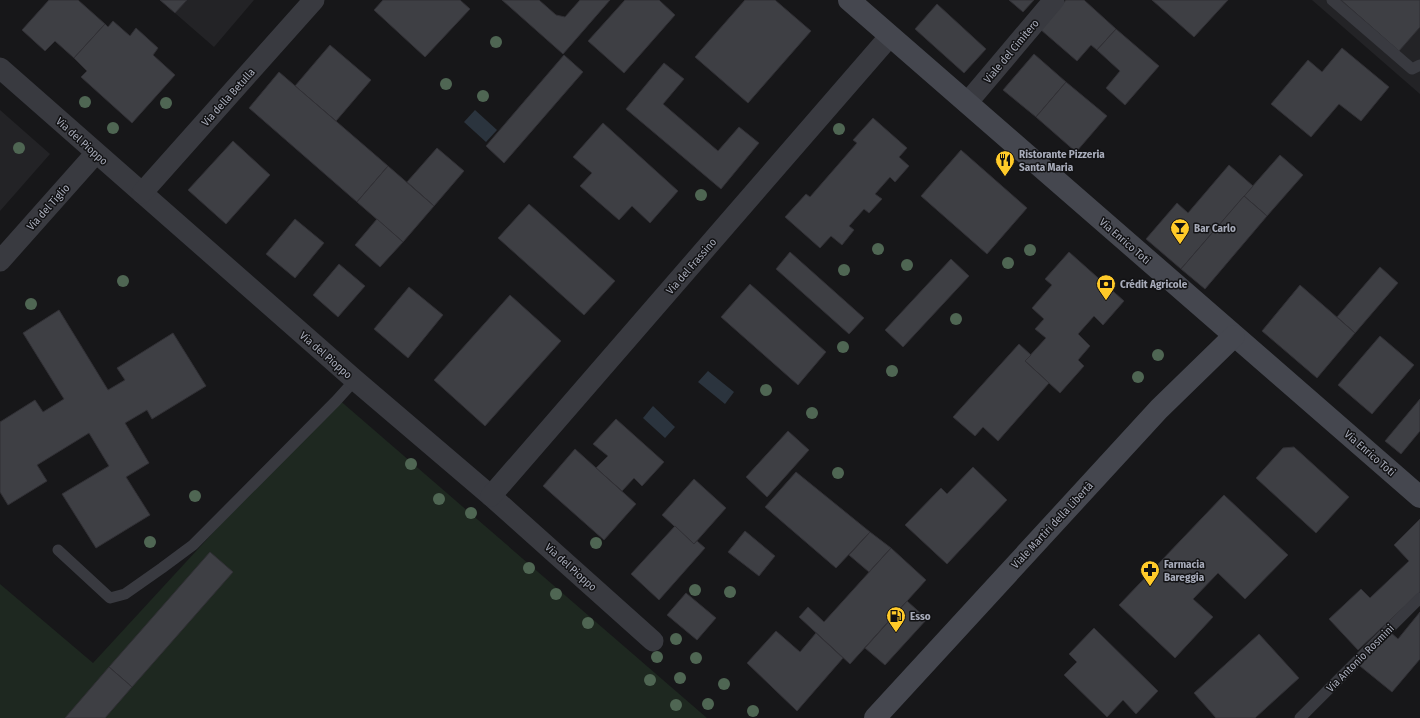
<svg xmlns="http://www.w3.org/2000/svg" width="1420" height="718" viewBox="0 0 1420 718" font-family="'Fira Sans Condensed',sans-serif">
<rect width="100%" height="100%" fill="#171719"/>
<g fill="#232326">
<polygon points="160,0 254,0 214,47"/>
<polygon points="1312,0 1420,0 1420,94"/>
<polygon points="0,110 50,154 0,211"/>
</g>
<polygon fill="#1e2820" points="337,398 707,718 0,718 0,584 93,663"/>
<g fill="#2b343e">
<polygon points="475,110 497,130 486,142 464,122"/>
<polygon points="708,371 734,392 725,404 698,382"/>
<polygon points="653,406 675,427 665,438 643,418"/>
</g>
<g fill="#3e3f44" stroke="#313035">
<polygon points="49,0 78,0 105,24 74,58 55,41 45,51 22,30"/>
<polygon points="160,0 187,0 175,13"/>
<polygon points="383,0 460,0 470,9 425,57 374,10"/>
<polygon points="502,0 539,0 556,15 565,17 580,0 610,0 563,54"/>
<polygon points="625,0 659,0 675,15 624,73 588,41"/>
<polygon points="745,0 775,0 811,31 748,103 695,57"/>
<polygon points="1009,0 1034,0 1023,12"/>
<polygon points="1066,0 1084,0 1116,29 1097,50 1091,45 1077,61 1040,29"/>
<polygon points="1152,0 1228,0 1194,37"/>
<polygon points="1341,0 1420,0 1420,27 1399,51"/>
<polygon points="937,4 986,49 964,73 915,29"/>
<polygon points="113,21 130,36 136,28 158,48 153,55 175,75 132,123 81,77 87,71 74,58 105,24 108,27"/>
<polygon points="1116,29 1159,66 1125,105 1106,88 1120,71 1097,50"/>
<polygon points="330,45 371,80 336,121 295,86"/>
<polygon points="1342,48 1389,87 1361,121 1339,104 1311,137 1271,104 1308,60 1322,72"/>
<polygon points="1034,54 1066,82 1036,117 1003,90"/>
<polygon points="564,55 583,72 504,163 486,146"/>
<polygon points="664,63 684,79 663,104 718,151 739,127 759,143 721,189 626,109"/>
<polygon points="279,72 388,166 357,202 249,108"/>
<polygon points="1066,82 1107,116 1076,152 1036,117"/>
<polygon points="873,118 907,148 899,157 909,166 895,182 890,177 875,194 882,199 869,213 864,209 849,226 854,230 842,245 831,236 820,248 785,217 806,194 810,197 857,143 853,140"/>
<polygon points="603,123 678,191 650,223 632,206 619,220 580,186 592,173 573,157"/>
<polygon points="233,141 270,175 226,224 188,190"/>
<polygon points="437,148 464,171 434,206 407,182"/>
<polygon points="961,150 1027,208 987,254 921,196"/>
<polygon points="1280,155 1303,175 1267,216 1244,196"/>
<polygon points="1229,165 1253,186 1181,269 1146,239 1177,203 1188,213"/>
<polygon points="388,166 434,206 403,242 357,202"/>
<polygon points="1244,196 1267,216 1205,289 1181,269"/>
<polygon points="529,204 615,281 584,315 498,238"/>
<polygon points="295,219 324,243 295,278 266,254"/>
<polygon points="377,219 403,242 380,267 355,245"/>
<polygon points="790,252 864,318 849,334 776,269"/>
<polygon points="1069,252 1124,301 1103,325 1094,316 1078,334 1090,346 1078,360 1084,366 1060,393 1025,361 1046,338 1035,329 1044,319 1032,308 1052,285 1045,279"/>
<polygon points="951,259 969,276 903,347 885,330"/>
<polygon points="339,264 365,286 338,317 313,295"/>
<polygon points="1380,267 1398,283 1355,333 1337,317"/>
<polygon points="750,284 826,352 798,385 721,317"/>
<polygon points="1300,285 1355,333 1317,378 1262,331"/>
<polygon points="409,287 443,315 408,358 374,329"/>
<polygon points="510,295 561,341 485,426 434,380"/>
<polygon points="59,310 108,390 125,380 117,368 173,333 206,386 152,419 147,410 125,423 149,463 126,477 150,515 96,548 62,494 109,466 89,433 37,465 47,481 8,505 0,492 0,422 35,400 43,412 64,399 23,333"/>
<polygon points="1380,336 1414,365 1372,414 1338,385"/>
<polygon points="1019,344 1031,355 1025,361 1049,383 998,441 983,427 975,436 953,417"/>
<polygon points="1420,399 1420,431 1401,454 1385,441"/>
<polygon points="616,419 664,462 642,486 634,478 622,491 596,468 608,456 593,444"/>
<polygon points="788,431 809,450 767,497 746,477"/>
<polygon points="1294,447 1349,497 1316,533 1256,478 1283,448"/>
<polygon points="575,449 636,504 604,540 543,486"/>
<polygon points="973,467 1007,500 947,564 905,525 941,488 947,494"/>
<polygon points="796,472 870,532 836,568 765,507"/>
<polygon points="694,479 726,508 694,544 662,515"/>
<polygon points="1224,495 1288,555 1245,599 1218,573 1193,599 1213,617 1175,658 1119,605"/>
<polygon points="1420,519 1420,592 1358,650 1329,619 1361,589 1370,598 1409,561 1394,545"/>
<polygon points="675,526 694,544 697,541 705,548 659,600 631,574"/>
<polygon points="745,531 775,556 759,576 728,552"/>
<polygon points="870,532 891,548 869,572 849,555"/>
<polygon points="891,548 926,580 850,664 799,617 808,607 824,622"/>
<polygon points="210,552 233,572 132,687 109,667"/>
<polygon points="686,593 716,618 697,640 667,615"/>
<polygon points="907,601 927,619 885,665 865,648"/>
<polygon points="1420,612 1420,659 1392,692 1360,666 1389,631 1398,639"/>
<polygon points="1094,628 1158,691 1136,714 1123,700 1107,717 1064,675 1077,662 1069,654"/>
<polygon points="776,631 800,652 816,633 843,658 797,711 747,663"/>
<polygon points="1259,634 1299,678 1255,718 1216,718 1194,693"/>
<polygon points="109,667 132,687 105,718 65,718"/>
</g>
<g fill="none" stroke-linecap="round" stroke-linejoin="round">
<g stroke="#393a40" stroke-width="11">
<polyline points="1332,0 1412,69 1420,65"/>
<polyline points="58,550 110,598 125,594 162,568 193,545 336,401 355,380"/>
<polyline points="1300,718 1420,598"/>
</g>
<g stroke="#393a40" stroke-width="21">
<polyline points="0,68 355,380 491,496 653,641"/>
<polyline points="967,103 1054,0"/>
<polyline points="142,193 314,0"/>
<polyline points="0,261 96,153"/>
<polyline points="491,496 890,36"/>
</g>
<g stroke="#45474f" stroke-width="22">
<polyline points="849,0 1420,497"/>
<polyline points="875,718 1159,409 1234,336"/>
</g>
</g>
<g fill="#4f6653">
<circle cx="496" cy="42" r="6"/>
<circle cx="446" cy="84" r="6"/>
<circle cx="483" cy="96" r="6"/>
<circle cx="85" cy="102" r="6"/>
<circle cx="166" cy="103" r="6"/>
<circle cx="113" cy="128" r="6"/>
<circle cx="839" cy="129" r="6"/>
<circle cx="19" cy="148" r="6"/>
<circle cx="701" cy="195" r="6"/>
<circle cx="878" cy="249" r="6"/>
<circle cx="1030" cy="250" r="6"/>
<circle cx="1008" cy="263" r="6"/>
<circle cx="907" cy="265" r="6"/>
<circle cx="844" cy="270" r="6"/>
<circle cx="123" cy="281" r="6"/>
<circle cx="31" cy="304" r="6"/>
<circle cx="956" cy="319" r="6"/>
<circle cx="843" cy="347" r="6"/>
<circle cx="1158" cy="355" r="6"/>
<circle cx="892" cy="371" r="6"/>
<circle cx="1138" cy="377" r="6"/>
<circle cx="766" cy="390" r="6"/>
<circle cx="812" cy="413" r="6"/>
<circle cx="411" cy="464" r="6"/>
<circle cx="838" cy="473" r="6"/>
<circle cx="195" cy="496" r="6"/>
<circle cx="439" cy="499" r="6"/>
<circle cx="471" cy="513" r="6"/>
<circle cx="150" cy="542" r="6"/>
<circle cx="596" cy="543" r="6"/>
<circle cx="529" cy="568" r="6"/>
<circle cx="695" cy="590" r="6"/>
<circle cx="730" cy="592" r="6"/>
<circle cx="556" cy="594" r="6"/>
<circle cx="588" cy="623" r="6"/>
<circle cx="676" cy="639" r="6"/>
<circle cx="657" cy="657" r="6"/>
<circle cx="696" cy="658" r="6"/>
<circle cx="680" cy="678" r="6"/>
<circle cx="650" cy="680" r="6"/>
<circle cx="724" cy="684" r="6"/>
<circle cx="708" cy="704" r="6"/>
<circle cx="676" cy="705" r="6"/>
<circle cx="753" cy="711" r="6"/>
</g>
<defs>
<g id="restaurant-pin" transform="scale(1)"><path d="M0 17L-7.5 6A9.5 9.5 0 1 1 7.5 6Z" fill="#ffca29" stroke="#121214"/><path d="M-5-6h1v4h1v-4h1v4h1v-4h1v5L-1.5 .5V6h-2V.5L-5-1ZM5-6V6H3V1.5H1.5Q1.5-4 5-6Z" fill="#111"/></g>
<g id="bar-pin" transform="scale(1)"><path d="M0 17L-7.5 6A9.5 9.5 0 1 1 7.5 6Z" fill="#ffca29" stroke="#121214"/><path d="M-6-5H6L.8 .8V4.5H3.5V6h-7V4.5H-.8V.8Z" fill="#111"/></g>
<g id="bank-pin" transform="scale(1)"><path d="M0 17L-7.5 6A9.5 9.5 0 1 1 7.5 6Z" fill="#ffca29" stroke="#121214"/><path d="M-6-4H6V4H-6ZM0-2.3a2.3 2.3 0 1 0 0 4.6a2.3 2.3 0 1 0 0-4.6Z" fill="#111"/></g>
<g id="pharmacy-pin" transform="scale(1)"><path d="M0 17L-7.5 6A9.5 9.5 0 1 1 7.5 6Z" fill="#ffca29" stroke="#121214"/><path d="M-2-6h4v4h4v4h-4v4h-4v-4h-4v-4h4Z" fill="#111"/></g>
<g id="fuel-pin" transform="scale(1)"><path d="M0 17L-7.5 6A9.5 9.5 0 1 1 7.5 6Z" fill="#ffca29" stroke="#121214"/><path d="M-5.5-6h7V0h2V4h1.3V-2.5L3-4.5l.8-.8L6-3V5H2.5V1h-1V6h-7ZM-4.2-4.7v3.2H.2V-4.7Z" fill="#111"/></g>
</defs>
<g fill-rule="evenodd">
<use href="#restaurant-pin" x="1005" y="160"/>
<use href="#bar-pin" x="1180" y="228"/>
<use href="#bank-pin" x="1106" y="284"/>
<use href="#pharmacy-pin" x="1150" y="570"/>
<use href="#fuel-pin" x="896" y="616"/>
</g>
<g text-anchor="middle" stroke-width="3" stroke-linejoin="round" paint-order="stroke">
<g font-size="11" fill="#a8acba" stroke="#121214">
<text transform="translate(1011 51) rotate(-50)" y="4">Viale del Cimitero</text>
<text transform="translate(228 97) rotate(-48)" y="4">Via della Betulla</text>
<text transform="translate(82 141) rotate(42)" y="4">Via del Pioppo</text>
<text transform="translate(48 207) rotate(-48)" y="4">Via del Tiglio</text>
<text transform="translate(1125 241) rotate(41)" y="4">Via Enrico Toti</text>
<text transform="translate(691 266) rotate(-49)" y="4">Via del Frassino</text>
<text transform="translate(326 355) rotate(41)" y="4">Via del Pioppo</text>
<text transform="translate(1370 453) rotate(41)" y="4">Via Enrico Toti</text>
<text transform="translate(1052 525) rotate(-47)" y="4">Viale Martiri della Libertà</text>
<text transform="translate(571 567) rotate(42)" y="4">Via del Pioppo</text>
<text transform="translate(1360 658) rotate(-45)" y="4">Via Antonio Rosmini</text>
</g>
<g font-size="11" font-weight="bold" fill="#a8acba" stroke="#121214" text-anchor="start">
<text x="1019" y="158">Ristorante Pizzeria<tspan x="1019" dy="13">Santa Maria</tspan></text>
<text x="1194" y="232">Bar Carlo</text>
<text x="1120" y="288">Crédit Agricole</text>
<text x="1164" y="568">Farmacia<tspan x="1164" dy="13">Bareggia</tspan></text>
<text x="910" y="620">Esso</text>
</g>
</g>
</svg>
